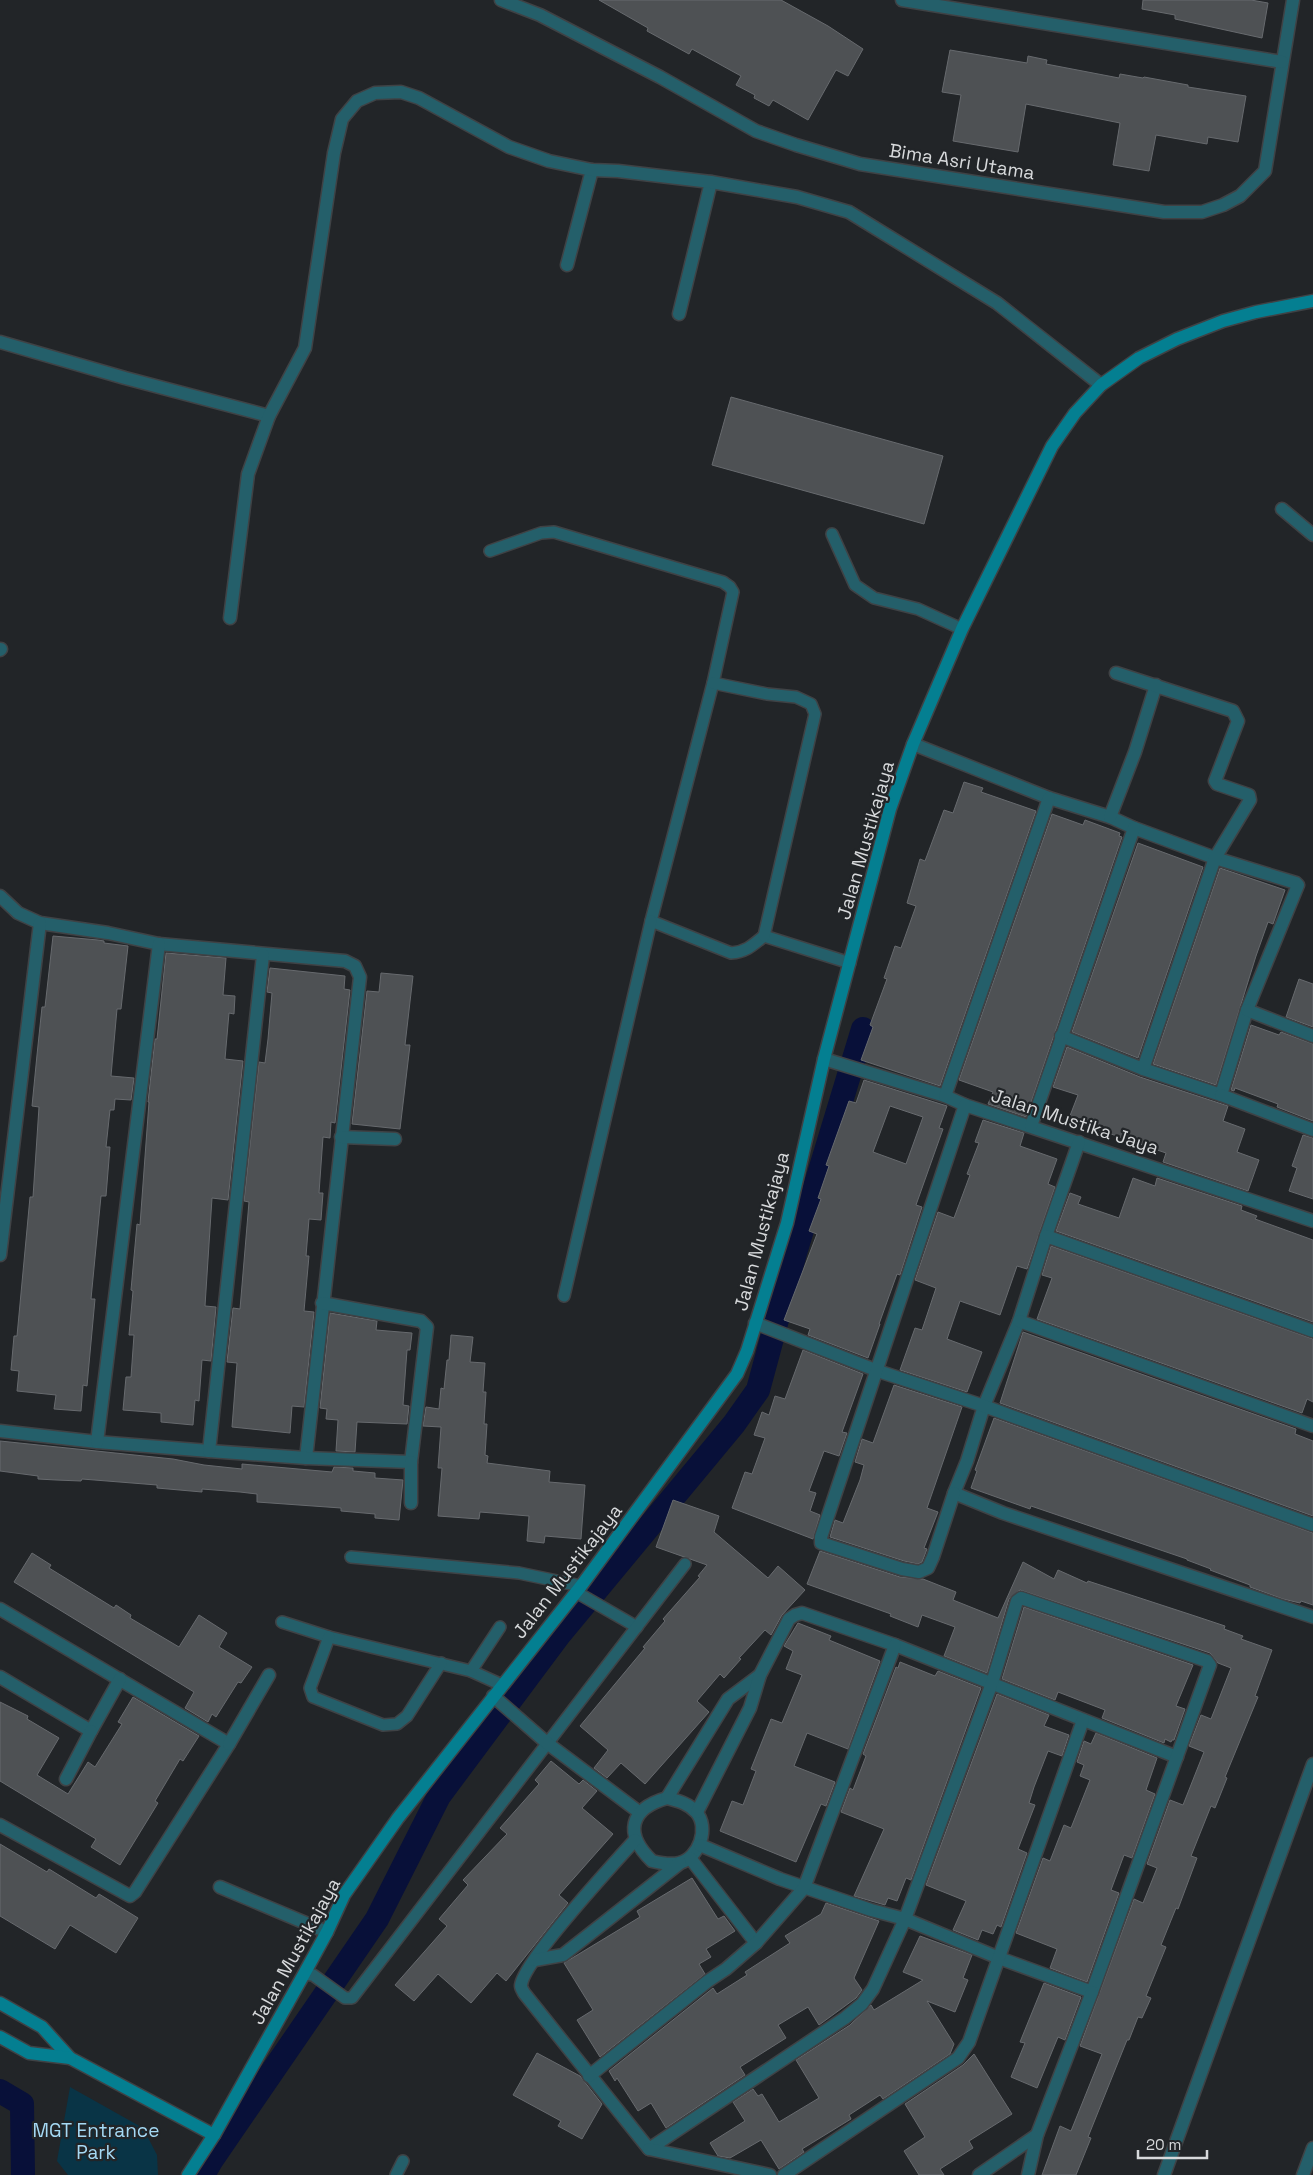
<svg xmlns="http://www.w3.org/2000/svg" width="1313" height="2175" viewBox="0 0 1313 2175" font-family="'Space Grotesk',sans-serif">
<rect width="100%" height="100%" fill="#222528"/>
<polygon fill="#093446" points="70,2087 143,2128 157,2155 158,2175 68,2175 57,2161"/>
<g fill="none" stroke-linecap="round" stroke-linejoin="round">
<g stroke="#081039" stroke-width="24">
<polyline points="0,2091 22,2104 23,2175"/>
<polyline points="203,2175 211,2161 377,1919 439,1796 559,1635 734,1424 758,1390 795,1253 863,1029"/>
</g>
</g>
<g fill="#4e5154" stroke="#676a6e" fill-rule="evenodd">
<polygon points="599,0 781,0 828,26 863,49 848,76 836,70 808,120 773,100 769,106 754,98 755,95 736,85 741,76 692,49 689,54 647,31 648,28"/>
<polygon points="1143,0 1251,0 1268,3 1262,38 1175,19 1175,15 1142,9"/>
<polygon points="950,50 1027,63 1028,56 1047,60 1046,64 1119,78 1120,74 1143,78 1144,77 1188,85 1188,87 1246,96 1238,142 1208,137 1207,144 1156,135 1149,171 1113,165 1120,123 1026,104 1018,152 953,141 961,95 942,92"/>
<polygon points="731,397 943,456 924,524 712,465"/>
<polygon points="964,782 983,788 981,792 1036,811 940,1086 861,1060 873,1027 870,1025 887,979 884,978 895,946 901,948 916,906 907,903 920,859 925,861 944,810 953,813"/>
<polygon points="1052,814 1083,825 1085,820 1120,833 1119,836 1122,837 1026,1117 988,1104 993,1092 959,1080"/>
<polygon points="1138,843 1203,867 1138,1058 1072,1032"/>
<polygon points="1220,868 1285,890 1273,924 1268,922 1256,956 1216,1085 1153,1064"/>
<polygon points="53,936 98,940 104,941 104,943 128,946 121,1009 117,1009 111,1076 134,1078 131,1100 115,1099 114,1110 110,1110 106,1147 110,1147 106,1196 101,1196 91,1299 95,1299 87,1386 83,1385 81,1411 54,1409 56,1395 17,1391 19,1371 11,1370 14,1336 17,1336 30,1197 33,1197 39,1107 32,1106 37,1055 42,1007 45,1007"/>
<polygon points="166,953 226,958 223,995 235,996 234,1014 229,1013 225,1059 243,1061 228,1200 212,1198 205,1306 216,1307 211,1361 202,1360 199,1401 195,1400 193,1425 161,1422 161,1413 123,1410 126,1377 131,1377 134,1335 129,1335 133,1291 131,1290 137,1224 140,1225 149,1102 148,1102 155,1039 157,1039"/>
<polygon points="270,968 345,976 344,989 350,990 335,1123 331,1122 330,1138 323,1137 319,1193 323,1193 321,1220 309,1219 306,1256 309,1256 304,1311 314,1312 304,1407 292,1406 290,1433 232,1427 237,1363 227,1362 233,1308 240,1309 249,1202 244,1201 259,1062 265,1063 268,1039 272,993 267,992"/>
<polygon points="381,973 413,976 405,1045 410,1045 400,1129 352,1124 367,991 379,992"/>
<polygon points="1299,979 1313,984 1313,1027 1286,1017"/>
<polygon points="1251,1025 1279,1035 1281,1032 1313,1044 1313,1121 1277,1107 1278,1104 1235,1088 1234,1091 1231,1090"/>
<polygon points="1067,1047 1140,1077 1228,1106 1223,1121 1245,1129 1237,1152 1259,1160 1248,1191 1163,1162 1166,1153 1085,1125 1084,1127 1068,1121 1078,1095 1053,1087"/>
<path d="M 864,1080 L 947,1106 L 939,1128 L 943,1129 L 916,1205 L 922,1207 L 900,1275 L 897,1274 L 879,1324 L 880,1324 L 868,1358 L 808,1335 L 810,1329 L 784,1320 L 817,1234 L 809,1231 L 821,1199 L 818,1198 L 829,1166 L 826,1165 L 849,1101 L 856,1103 ZM 890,1106 L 923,1117 L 906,1164 L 873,1152 Z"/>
<polygon points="983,1120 1024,1133 1020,1146 1057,1159 1048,1184 1055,1187 1027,1269 1017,1266 1000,1315 960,1301 947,1339 982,1352 967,1392 900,1370 915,1328 922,1330 936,1288 915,1280 938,1212 954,1218 970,1175 967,1174 979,1143 975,1142"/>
<polygon points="1303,1135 1313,1138 1313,1199 1289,1191 1297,1168 1292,1166"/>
<polygon points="1133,1178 1155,1186 1157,1178 1242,1206 1241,1210 1257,1216 1255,1219 1313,1240 1313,1322 1056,1231 1070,1193 1081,1197 1078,1204 1119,1218"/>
<polygon points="1051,1246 1313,1339 1313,1402 1307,1399 1302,1413 1037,1319 1052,1278 1042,1275"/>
<polygon points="330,1313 377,1321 376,1330 412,1333 410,1350 407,1350 403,1405 409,1406 407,1424 357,1422 355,1452 336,1451 338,1420 326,1419 327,1409 320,1408"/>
<polygon points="1023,1332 1296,1429 1295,1434 1313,1441 1313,1516 1000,1403"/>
<polygon points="451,1335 473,1337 470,1362 485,1363 483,1392 486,1392 484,1424 487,1424 485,1455 488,1456 487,1463 550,1471 549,1482 585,1485 581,1539 545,1536 544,1543 527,1541 529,1516 480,1512 479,1519 438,1516 442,1468 438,1468 441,1427 423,1426 426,1407 439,1409 441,1388 444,1389 447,1360 449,1360"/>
<polygon points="803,1350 863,1374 842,1432 847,1433 839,1456 824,1451 809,1491 816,1493 810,1511 820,1515 813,1539 732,1508 745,1472 752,1474 765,1438 754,1435 762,1412 769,1415 775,1396 785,1399"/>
<polygon points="894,1385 962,1407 927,1508 938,1512 924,1548 927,1549 924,1557 922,1562 918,1564 904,1561 830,1537 835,1520 843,1523 860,1480 864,1465 855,1462 862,1439 873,1443"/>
<polygon points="994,1418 1313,1533 1313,1605 1301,1601 1300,1603 1283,1599 1250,1587 1250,1585 1210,1570 1211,1569 1187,1560 1187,1559 1031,1506 1030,1509 971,1488 977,1471 975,1470"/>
<polygon points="0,1441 173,1459 204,1465 242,1469 242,1464 332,1472 334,1467 353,1468 353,1471 375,1473 375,1478 403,1480 399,1520 375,1518 375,1514 341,1511 341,1508 257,1502 257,1494 240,1492 202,1489 202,1492 157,1488 157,1485 82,1479 81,1481 56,1480 38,1479 38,1476 0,1471"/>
<polygon points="673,1500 719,1516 714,1532 768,1578 778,1566 805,1590 782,1615 771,1635 765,1630 739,1658 741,1659 724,1678 720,1674 697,1701 709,1712 645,1784 621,1763 607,1778 594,1768 608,1750 580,1726 645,1648 643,1647 665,1621 663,1619 700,1577 698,1576 707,1565 656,1547"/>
<polygon points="820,1551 900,1577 923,1579 956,1592 953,1600 998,1618 1023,1562 1054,1579 1058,1570 1087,1583 1088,1581 1195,1616 1225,1626 1224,1629 1243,1636 1241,1639 1272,1650 1255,1696 1258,1697 1225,1777 1227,1778 1215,1808 1211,1806 1191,1856 1197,1858 1178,1909 1176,1908 1161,1945 1166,1947 1146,1996 1151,1998 1142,2018 1138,2017 1129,2040 1127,2040 1088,2137 1091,2138 1076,2175 1042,2175 1060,2126 1071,2131 1102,2054 1080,2046 1134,1899 1143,1903 1157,1868 1147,1864 1170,1800 1183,1805 1204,1752 1189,1746 1201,1715 1211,1719 1231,1668 1218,1663 1210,1653 1020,1590 1009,1599 987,1673 944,1656 955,1627 922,1615 918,1627 890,1616 891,1614 807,1584"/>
<polygon points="32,1553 51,1565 49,1568 114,1608 116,1605 131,1615 130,1618 179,1647 199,1615 227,1633 219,1647 252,1667 241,1683 238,1682 216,1717 212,1714 208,1722 185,1708 194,1692 14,1582"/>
<polygon points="1024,1607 1193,1665 1176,1706 1185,1709 1174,1740 1172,1740 1171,1742 1165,1739 1164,1743 1102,1718 1105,1710 1058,1692 1055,1700 1002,1679"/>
<polygon points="798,1623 831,1636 829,1640 880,1661 848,1749 807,1733 794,1766 835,1782 826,1806 821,1804 796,1862 720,1831 732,1801 743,1805 756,1771 751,1769 771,1719 782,1723 802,1675 786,1669 793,1651 784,1646"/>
<polygon points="900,1662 935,1676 938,1671 981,1688 911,1880 906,1878 897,1901 888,1898 885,1905 854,1896 884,1829 841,1812 850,1788 853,1790 866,1756 863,1754 896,1667 898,1668"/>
<polygon points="997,1694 1049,1715 1044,1726 1069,1735 1062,1756 1048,1751 1034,1787 1029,1803 1035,1805 1018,1849 1027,1853 1001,1927 997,1925 993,1934 982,1930 978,1940 953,1930 966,1901 926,1885"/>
<polygon points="133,1697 199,1736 183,1761 180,1759 155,1801 158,1803 120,1865 91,1847 96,1839 0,1781 0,1702 28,1716 27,1719 59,1738 37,1775 68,1794 88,1762 95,1767 122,1724 118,1722"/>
<polygon points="1096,1733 1157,1758 1146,1790 1155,1794 1132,1858 1124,1855 1111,1890 1119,1893 1087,1982 1050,1968 1057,1949 1016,1933 1043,1858 1050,1861 1064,1825 1071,1828 1090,1780 1080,1776 1084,1765 1077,1762 1084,1741 1091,1744"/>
<polygon points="551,1761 579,1784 583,1780 597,1791 582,1808 613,1834 559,1895 568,1903 506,1981 497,1973 471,2003 438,1974 414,2001 395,1985 447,1926 439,1919 468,1885 463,1880 507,1834 500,1828 539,1784 535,1780"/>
<polygon points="0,1844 47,1872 49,1869 96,1898 99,1894 138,1918 116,1953 70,1925 55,1949 0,1916"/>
<polygon points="692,1878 718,1919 724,1916 735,1931 706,1949 711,1957 699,1964 705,1974 600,2057 577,2020 593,2010 564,1963 640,1917 637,1911"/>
<polygon points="826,1903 879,1921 854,1978 862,1990 856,1998 819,2025 808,2007 778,2025 786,2038 740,2067 745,2075 666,2128 651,2103 638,2111 617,2078 615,2081 609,2071 713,1988 717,1994 747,1975 745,1972 790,1943 785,1936 821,1914"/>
<polygon points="920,1936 972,1955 963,1978 968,1980 955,2012 927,2001 954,2044 950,2054 883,2099 880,2095 849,2115 851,2119 802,2149 804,2152 779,2169 761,2140 730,2158 718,2156 710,2143 745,2121 733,2102 753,2089 758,2096 762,2094 779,2122 819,2098 796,2060 850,2025 871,2005 874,2010 923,1980 903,1972"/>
<polygon points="1044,1983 1081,1997 1065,2040 1058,2037 1037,2088 1011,2077 1025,2043 1020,2042"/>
<polygon points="537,2053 580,2076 602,2104 582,2139 558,2126 561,2121 513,2095"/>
<polygon points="974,2054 1012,2114 969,2141 973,2148 940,2169 944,2175 919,2175 904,2151 925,2137 905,2104 963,2065"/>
</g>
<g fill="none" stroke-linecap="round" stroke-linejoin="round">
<g stroke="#3f4245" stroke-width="14">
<g id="lane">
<polyline points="832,534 855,585 874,598 918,609 962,629"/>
<path d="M 490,551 L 541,533 L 554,532 L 723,582 L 730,587 L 733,592 L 713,683 L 651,921 L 731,953 C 746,952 753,945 764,936 L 850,963"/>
<polyline points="713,683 767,694 796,697 811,704 815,714 764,936"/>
<polyline points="564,1296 651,921"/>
<polyline points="351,1557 519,1573 581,1586"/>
<polyline points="576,1592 637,1627"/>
<polyline points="282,1622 329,1637 471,1671 502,1685"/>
<polyline points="329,1637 310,1688 313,1697 383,1725 397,1724 407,1716 441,1663"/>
<polyline points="471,1671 500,1627"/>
<polyline points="304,1974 313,1975 345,1998 352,1998 685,1564"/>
<polyline points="396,2175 403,2161"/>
</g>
</g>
<g stroke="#3f4245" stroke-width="15">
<g id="street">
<polyline points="501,0 540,15 660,77 756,131 796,145 860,164 1164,212 1202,212 1223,205 1240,196 1265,171 1293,0"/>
<polyline points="902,0 1282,62"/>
<polyline points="567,265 592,170"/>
<polyline points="679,314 711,182"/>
<polyline points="0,342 125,378 269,416"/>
<polyline points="1282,509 1313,535"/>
<polyline points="230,618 248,474 269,416 305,348 334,153 342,119 357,101 375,93 401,92 419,98 509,147 549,161 592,170 618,171 711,182 797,197 849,212 997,303 1101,385"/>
<polyline points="0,650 1,649"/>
<polyline points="913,744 1049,798 1110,817 1134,828 1215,858 1296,883 1298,885 1247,1010 1221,1095 1143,1069"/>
<polyline points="1110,817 1135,752 1156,685"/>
<polyline points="0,896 18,913 40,923 108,933 159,944 345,961 355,966 360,977 306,1458"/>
<polyline points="1247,1010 1313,1036"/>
<polyline points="1061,1036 1143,1069 1215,858 1250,800 1249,795 1217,784 1215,781 1238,721 1233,711 1116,673"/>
<polyline points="824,1059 945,1096 965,1105 1313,1221"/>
<polyline points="1221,1095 1313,1130"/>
<polyline points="945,1096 1049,798"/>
<polyline points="1031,1126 1134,828"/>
<polyline points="341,1137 395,1139"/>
<polyline points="1079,1142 1046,1236 1019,1321 984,1406 967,1461 954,1493 1003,1513 1313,1617"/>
<polyline points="1046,1236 1313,1331"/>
<polyline points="0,1255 40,923"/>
<polyline points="1019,1321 1313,1426"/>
<polyline points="755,1323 878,1371 984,1406 1313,1525"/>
<polyline points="0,1431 97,1442 209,1451 306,1458 411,1462 427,1327 421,1321 322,1303"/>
<polyline points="97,1442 159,944"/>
<polyline points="209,1451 263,955"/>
<polyline points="411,1462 411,1503"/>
<polyline points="954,1493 933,1557 928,1568 919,1572 902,1569 821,1543 821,1537 965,1105"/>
<polyline points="0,1609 229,1744 135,1892 130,1896 0,1825"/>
<polyline points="0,1677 91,1731 120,1679"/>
<polyline points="493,1696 547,1743 639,1812"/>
<polyline points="229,1744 269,1675"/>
<polyline points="66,1779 91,1731"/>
<path d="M 667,1798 C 678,1801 688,1803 696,1812 C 710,1827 699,1859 679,1863 C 671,1865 660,1863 652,1861 C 624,1834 629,1809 667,1798 Z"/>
<polyline points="667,1798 728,1699 760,1675"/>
<polyline points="697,1812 750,1708 760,1675 789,1619 795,1615 802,1613 895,1645 1177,1757"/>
<path d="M 635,1840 C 616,1861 521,1964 521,1986 C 521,1988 523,1991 524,1993 L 649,2149 L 845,2018 L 862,2004 L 873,1989 L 905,1919 L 992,1683 L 1017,1601 L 1021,1598 L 1207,1661 L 1210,1665 L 1092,1992 L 999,1958 L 905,1919 L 871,1910 L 780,1879 L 700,1845"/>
<polyline points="690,1858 756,1943"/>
<polyline points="220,1887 327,1932"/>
<polyline points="535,1960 563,1955 680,1863"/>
<polyline points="589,2076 708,1981 726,1969 756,1943 804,1888 895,1645"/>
<polyline points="649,2149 770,2175"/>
<polyline points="784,2175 958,2058 969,2042 1083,1720"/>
<polyline points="979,2175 1037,2135"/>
<polyline points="1028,2175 1037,2135 1092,1992"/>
<polyline points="1164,2175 1313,1764"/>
<polyline points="1303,2175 1313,2148"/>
</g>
</g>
<g stroke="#3f4245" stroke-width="15">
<g id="secondary">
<polyline points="0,2003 42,2027 70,2058 214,2135"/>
<polyline points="0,2037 29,2053 70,2058"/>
<polyline points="188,2175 214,2135 304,1974 327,1932 344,1895 398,1818 581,1586 737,1374 747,1351 787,1223 824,1059 890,809 913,744 962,629 1052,446 1075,413 1101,385 1139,358 1177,339 1223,321 1256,312 1313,301"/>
</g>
</g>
<use href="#lane" stroke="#245f6a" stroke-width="11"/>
<use href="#street" stroke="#245f6a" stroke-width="12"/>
<use href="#secondary" stroke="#047f91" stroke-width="12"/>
</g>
<g text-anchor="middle" stroke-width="4.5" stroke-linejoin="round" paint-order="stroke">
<g font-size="19" fill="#d7d9db" stroke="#222528">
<text transform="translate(962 161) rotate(9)" y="7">Bima Asri Utama</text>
<text transform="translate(865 840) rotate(-74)" y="7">Jalan Mustikajaya</text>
<text transform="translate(1075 1121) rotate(18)" y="7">Jalan Mustika Jaya</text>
<text transform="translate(761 1231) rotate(-75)" y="7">Jalan Mustikajaya</text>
<text transform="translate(567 1571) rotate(-52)" y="7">Jalan Mustikajaya</text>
<text transform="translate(295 1951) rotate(-61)" y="7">Jalan Mustikajaya</text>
</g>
<g font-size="19" fill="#a5d9f4" stroke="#222528">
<text x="96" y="2137">MGT Entrance<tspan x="96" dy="22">Park</tspan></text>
</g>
</g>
<path d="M1138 2150v8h69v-8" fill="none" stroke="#d7d9db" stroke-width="2.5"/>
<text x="1146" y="2150" font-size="15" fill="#d7d9db" stroke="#222528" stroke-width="4" paint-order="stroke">20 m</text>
</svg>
